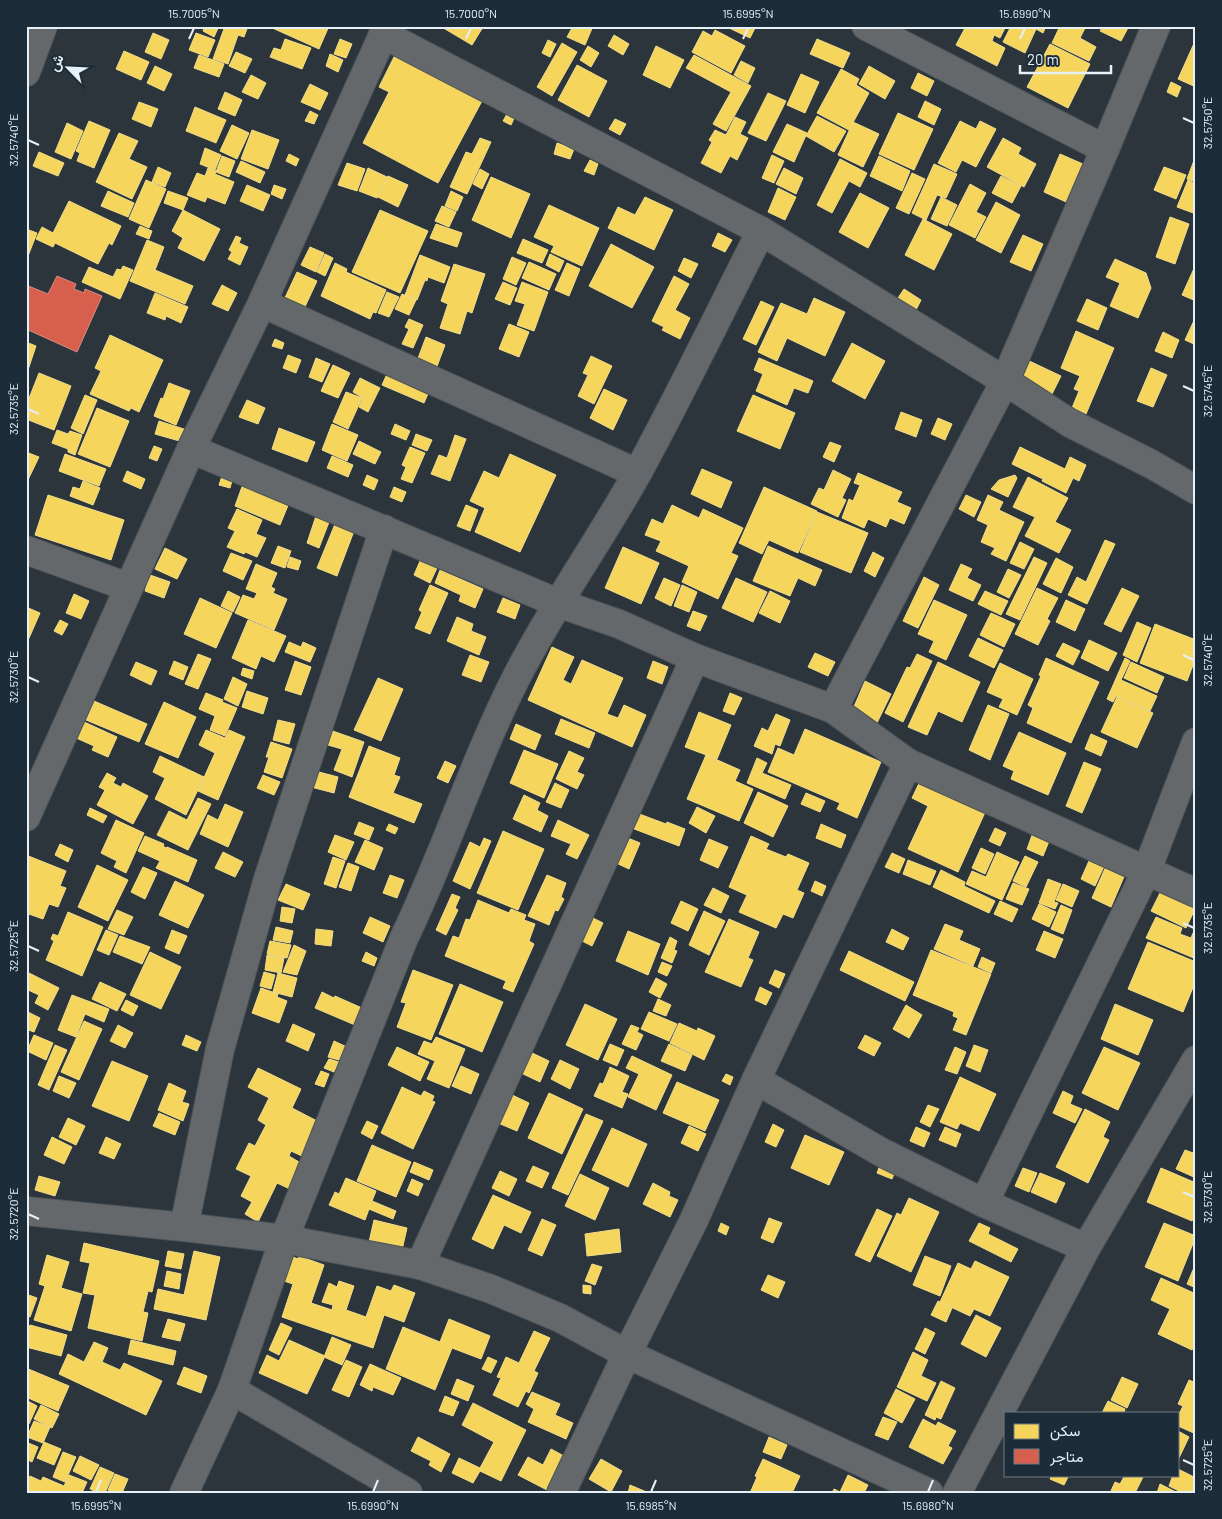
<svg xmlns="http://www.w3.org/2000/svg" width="1222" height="1519" viewBox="0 0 1222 1519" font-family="Barlow,Vazirmatn,sans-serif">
<rect width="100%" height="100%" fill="#2c353c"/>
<g fill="#f6d55c" stroke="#f1dd8b">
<polygon points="205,26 219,26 214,37 203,31"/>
<polygon points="225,26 248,26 244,37 238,35 228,64 213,59"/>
<polygon points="268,26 329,26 319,49"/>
<polygon points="440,26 481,26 483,27 472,45"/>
<polygon points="573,26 593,26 585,45 567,37"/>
<polygon points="725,26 756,26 750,38"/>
<polygon points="966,26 1006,26 1000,38 994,35 992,41 1005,48 997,66 956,45"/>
<polygon points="1011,26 1046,26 1043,33 1036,29 1025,53 1003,42"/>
<polygon points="1060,26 1086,26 1080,38 1096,47 1089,61 1052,43"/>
<polygon points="1103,26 1129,26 1121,41 1100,31"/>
<polygon points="715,30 745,46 731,73 692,52 703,31 712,36"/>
<polygon points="153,33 169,40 161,59 145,52"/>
<polygon points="196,33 215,40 208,57 189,50"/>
<polygon points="614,35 629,44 623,55 608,46"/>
<polygon points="285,39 311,48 302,69 270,57 274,48 281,50"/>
<polygon points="340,39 352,44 346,58 334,54"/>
<polygon points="817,39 850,53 843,68 810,54"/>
<polygon points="1196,39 1196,87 1178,79"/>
<polygon points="548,40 556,44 550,57 542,53"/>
<polygon points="562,43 577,52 552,96 537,87"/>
<polygon points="1050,44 1090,64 1068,108 1027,87"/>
<polygon points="588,46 599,53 591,67 580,60"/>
<polygon points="656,46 684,60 670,88 643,75"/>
<polygon points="124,51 149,62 141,80 116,69"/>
<polygon points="236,52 252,59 245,73 229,66"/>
<polygon points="330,54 343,60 338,72 326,66"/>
<polygon points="199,55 224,64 219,77 194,68"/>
<polygon points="395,55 482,101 438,183 363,143 389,92 379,87"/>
<polygon points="694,55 751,86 726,131 713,124 731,92 686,68"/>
<polygon points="741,61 755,68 748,83 734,75"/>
<polygon points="577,65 607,81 589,117 558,100"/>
<polygon points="155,66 172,74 164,91 147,83"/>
<polygon points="869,66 895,81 885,99 859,84"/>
<polygon points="841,69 859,79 856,85 869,93 849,130 817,113"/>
<polygon points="918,73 934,81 927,96 911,88"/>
<polygon points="801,74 819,82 805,113 787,105"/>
<polygon points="251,75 266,83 258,99 242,92"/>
<polygon points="1171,82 1181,87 1177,97 1167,92"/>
<polygon points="310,84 328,93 320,110 301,102"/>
<polygon points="225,92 242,100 235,116 218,109"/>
<polygon points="768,93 786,101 766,141 748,133"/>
<polygon points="925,101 941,109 934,125 918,117"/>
<polygon points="139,102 158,109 151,127 132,119"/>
<polygon points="195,107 226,120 216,143 186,131"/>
<polygon points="310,111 318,115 314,124 305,121"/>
<polygon points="508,112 515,116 511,125 503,121"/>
<polygon points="898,113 933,129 914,170 879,154"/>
<polygon points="817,116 846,131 834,152 806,136"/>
<polygon points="735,117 746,122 740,134 748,138 737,160 730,156 721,173 701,163 712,142 709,140 715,130 726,135"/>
<polygon points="615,119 626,124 620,135 609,129"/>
<polygon points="89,121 110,130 94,168 77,161 80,153 76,151"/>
<polygon points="960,121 976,129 980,121 996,129 976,167 962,160 956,172 938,163"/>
<polygon points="853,122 879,134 863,167 838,155"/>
<polygon points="67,123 83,131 71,159 55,152"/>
<polygon points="787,124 807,133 794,162 773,152"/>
<polygon points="232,125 249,133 237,159 220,151"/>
<polygon points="252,130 279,140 268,169 241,159"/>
<polygon points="119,133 138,141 129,159 147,167 132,199 96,182"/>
<polygon points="480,138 491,142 467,194 450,187 466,152 472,154"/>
<polygon points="1003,138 1021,148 1018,154 1036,164 1024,187 987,167"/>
<polygon points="557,143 574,149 570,159 554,154"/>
<polygon points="205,148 221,155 215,170 200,164"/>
<polygon points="39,152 64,163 58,176 33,166"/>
<polygon points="289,154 299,159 296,166 286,161"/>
<polygon points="1060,154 1092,168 1075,206 1044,192"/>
<polygon points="772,155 784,161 774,183 762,178"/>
<polygon points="1196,155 1196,182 1187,179"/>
<polygon points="222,156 235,161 229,177 216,172"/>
<polygon points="879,156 910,171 902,191 870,176"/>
<polygon points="840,159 867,173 860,187 849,181 832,213 817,205"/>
<polygon points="590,160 598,164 594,175 584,171"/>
<polygon points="241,161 265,172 260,183 236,172"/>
<polygon points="347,163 365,169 357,191 338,185"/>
<polygon points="934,164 957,174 946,198 937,195 926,220 912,213"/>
<polygon points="158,167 171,173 165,187 152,182"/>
<polygon points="1164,167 1186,175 1176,199 1154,190"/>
<polygon points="208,168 216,171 215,174 234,182 225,204 207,197 205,202 187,195 197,173 205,176"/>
<polygon points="368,168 387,177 377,198 359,191"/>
<polygon points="784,168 803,178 796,194 776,184"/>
<polygon points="480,169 489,174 482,189 473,184"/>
<polygon points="912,173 925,179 909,214 896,208"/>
<polygon points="388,176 408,185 398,207 378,197"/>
<polygon points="1001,176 1021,186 1012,203 992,193"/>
<polygon points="491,177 530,194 511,238 472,220"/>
<polygon points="146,180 166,189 149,228 129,219"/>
<polygon points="1188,180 1196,184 1196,214 1177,207"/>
<polygon points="970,184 986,193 976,212 986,217 975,238 949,225"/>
<polygon points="247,185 270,195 263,211 240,201"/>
<polygon points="274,185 286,189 282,199 271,194"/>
<polygon points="778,188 796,197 785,220 768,212"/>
<polygon points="108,191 134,203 128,217 101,206"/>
<polygon points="168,191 188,198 183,210 164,203"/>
<polygon points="451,191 463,197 457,211 445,206"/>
<polygon points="860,193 889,208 868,248 839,232"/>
<polygon points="645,197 673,210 654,250 608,228 618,207 635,215"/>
<polygon points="941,197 957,205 947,226 931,219"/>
<polygon points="69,201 121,226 112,245 109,243 98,264 55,243 53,247 36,239 42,227 53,233"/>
<polygon points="996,202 1020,215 1001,253 976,240"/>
<polygon points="549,205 599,228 582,266 551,252 554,246 534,237"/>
<polygon points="442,206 456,212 449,227 435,221"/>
<polygon points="183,210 220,229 204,261 178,248 183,238 172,231"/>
<polygon points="380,210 428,231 400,293 352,272"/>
<polygon points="1170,217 1189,224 1175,264 1156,257"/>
<polygon points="923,219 952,234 934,270 905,255"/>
<polygon points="436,224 462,233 457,247 430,238"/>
<polygon points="140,226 152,231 149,239 136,234"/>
<polygon points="26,229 37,233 28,256 26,255"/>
<polygon points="718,233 732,240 725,252 712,246"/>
<polygon points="1023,235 1043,244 1031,271 1010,262"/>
<polygon points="236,236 241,238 239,243 248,247 240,265 228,259 232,252 229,250"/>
<polygon points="523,239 548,250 542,263 517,253"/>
<polygon points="147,240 164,247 155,270 193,286 185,304 130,281"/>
<polygon points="611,244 654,267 632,308 589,286"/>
<polygon points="310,247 324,253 316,272 301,265"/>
<polygon points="325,254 333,258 325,276 317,272"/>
<polygon points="550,254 564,261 559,272 546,265"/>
<polygon points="420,255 450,267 444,283 428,277 427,281 425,280 417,300 405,295"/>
<polygon points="512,257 526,263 516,285 503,279"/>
<polygon points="684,258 698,264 691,278 678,271"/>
<polygon points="1115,259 1146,273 1151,288 1138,318 1110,306 1120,283 1106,277"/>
<polygon points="529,262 556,274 549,290 522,278"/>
<polygon points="335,263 347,269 346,272 386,290 376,313 373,312 370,319 321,296"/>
<polygon points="567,263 580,269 569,296 555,290"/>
<polygon points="454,264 485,274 472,313 467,311 460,334 440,328 448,304 441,301"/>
<polygon points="1196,264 1196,301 1182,295"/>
<polygon points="123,266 133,270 120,299 82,282 89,267 113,277 117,269 121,270"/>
<polygon points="297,272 317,281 303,311 283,302"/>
<polygon points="674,276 689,284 675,310 690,318 680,339 662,330 664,327 652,321"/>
<polygon points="503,282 517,288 510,305 495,299"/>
<polygon points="522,282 548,292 534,331 517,325 525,304 515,301"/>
<polygon points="222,285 237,293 228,311 212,304"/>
<polygon points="904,289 921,300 916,310 898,298"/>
<polygon points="387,292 399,297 389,317 378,313"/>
<polygon points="155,293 188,307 181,323 166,316 165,320 147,313"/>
<polygon points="402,294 416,300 409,315 395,309"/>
<polygon points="814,298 845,312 825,356 787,338 777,361 758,352 781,303 807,314"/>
<polygon points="1087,299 1107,308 1098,330 1077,321"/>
<polygon points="761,301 774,307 756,345 743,339"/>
<polygon points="1196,316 1196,345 1185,340"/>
<polygon points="409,319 423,325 413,348 402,344 409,329 405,327"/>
<polygon points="509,324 529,332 519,357 499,349"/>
<polygon points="1076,331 1114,348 1086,414 1072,408 1079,391 1074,389 1080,376 1061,368"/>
<polygon points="1163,332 1179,340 1172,358 1155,351"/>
<polygon points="110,335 163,360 139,412 131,408 129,411 90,394 101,371 95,368"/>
<polygon points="426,337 445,345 436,369 417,361"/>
<polygon points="275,339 284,343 282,349 272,346"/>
<polygon points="26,342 36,346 28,370 26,369"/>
<polygon points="852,343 885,361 865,399 832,381"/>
<polygon points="288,355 301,360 296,373 283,368"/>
<polygon points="591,356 612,366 594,404 578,396 588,375 583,373"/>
<polygon points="316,358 330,364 322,382 309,377"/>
<polygon points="759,358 813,381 808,393 794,388 787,405 756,391 763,374 754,370"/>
<polygon points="1023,358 1061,376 1048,402 1011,384"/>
<polygon points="333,365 350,373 338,398 321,391"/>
<polygon points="391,365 433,382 424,403 382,385"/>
<polygon points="1151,368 1167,375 1153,407 1137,401"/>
<polygon points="39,373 71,386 54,430 26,419 26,406"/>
<polygon points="360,378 380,388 368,412 359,407 363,398 353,392"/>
<polygon points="169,383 190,391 176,425 154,416 161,398 163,399"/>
<polygon points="604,389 627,400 613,430 590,418"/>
<polygon points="346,392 362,398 348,429 333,422"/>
<polygon points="85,395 97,400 83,434 71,428"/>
<polygon points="753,395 795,413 780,449 737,431"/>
<polygon points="247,400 265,408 258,424 239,417"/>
<polygon points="97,408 129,421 110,467 78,454"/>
<polygon points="901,412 922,420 916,437 895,429"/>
<polygon points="938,418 952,424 945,440 931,434"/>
<polygon points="159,421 187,430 183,442 155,434"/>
<polygon points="332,424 358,435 347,461 322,450"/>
<polygon points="395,424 410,431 406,440 391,434"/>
<polygon points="279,428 315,442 307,462 272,449"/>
<polygon points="57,430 68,434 70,431 82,435 75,455 68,452 68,449 52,443"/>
<polygon points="416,434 432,440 427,451 412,445"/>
<polygon points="455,435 466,439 450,481 431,474 439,455 447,458"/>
<polygon points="359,441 381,452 375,464 353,454"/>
<polygon points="830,442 841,446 834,462 823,457"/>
<polygon points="154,446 162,449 157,461 149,458"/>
<polygon points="410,447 425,453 412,483 401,479 406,467 402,465"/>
<polygon points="1020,447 1065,469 1070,457 1086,465 1079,481 1073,478 1066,493 1042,481 1043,479 1012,464"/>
<polygon points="26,452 39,457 26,484"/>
<polygon points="65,454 106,469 99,486 59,471"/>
<polygon points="510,454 556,475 520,552 475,532 485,508 470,501 484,471 499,478"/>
<polygon points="332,456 353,465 348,477 327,468"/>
<polygon points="702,469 732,482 721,508 691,494"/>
<polygon points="833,470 851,479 842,498 846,500 838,517 811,504 819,488 824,490"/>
<polygon points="127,471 145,479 141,489 123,481"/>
<polygon points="223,473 233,477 230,488 219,485"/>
<polygon points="858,473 902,492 897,502 911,508 904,524 890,518 886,527 868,519 864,528 842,518 849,499 853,501 860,485 854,483"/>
<polygon points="367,475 378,480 374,490 363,485"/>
<polygon points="1015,475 1017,478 1008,497 991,489 999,480"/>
<polygon points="1028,477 1068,498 1055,522 1071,530 1059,553 1025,536 1035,517 1013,507"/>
<polygon points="83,481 100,488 93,505 70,496 73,487 80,489"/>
<polygon points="243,484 289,503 280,525 235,506"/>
<polygon points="394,487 406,492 402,502 390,497"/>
<polygon points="764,487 817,511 798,553 769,540 762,554 739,543"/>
<polygon points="48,495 124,520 111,560 35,535"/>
<polygon points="966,495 981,502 974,517 959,509"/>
<polygon points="988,495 1003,502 999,510 1024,522 1006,561 991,554 995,548 981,542 988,525 977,520"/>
<polygon points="466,505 478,510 470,531 457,526"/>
<polygon points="672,505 699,518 703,509 743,528 731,553 738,556 718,599 682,582 689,566 656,551 661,541 645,535 652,519 663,524"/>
<polygon points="237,509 262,520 256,534 266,538 257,557 245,552 244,554 227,547 235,531 228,528"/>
<polygon points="817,512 868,533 851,573 800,552"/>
<polygon points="316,516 329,522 319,548 307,543"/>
<polygon points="335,524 354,531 337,576 317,568"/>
<polygon points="1105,540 1115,544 1087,604 1068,595 1077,577 1086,582"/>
<polygon points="1020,542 1034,549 1024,569 1010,563"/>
<polygon points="278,546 291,551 285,568 271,563"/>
<polygon points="768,546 822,570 815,586 798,578 790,596 753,581"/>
<polygon points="623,547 659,563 641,604 605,588"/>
<polygon points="165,548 187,559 177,579 155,569"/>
<polygon points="873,552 884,558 875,577 864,571"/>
<polygon points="231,553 252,561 243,580 223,571"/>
<polygon points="290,557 301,561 298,570 287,567"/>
<polygon points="1034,557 1047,563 1020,620 1006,614"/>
<polygon points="1056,558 1073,567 1061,593 1043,584"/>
<polygon points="420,561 437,568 430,583 414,575"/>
<polygon points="256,564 277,573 271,587 275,589 273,593 287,599 274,630 235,613 243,595 254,599 257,593 246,589"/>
<polygon points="961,564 972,569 967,578 981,585 973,601 949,590"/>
<polygon points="1008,569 1021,575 1009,598 997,592"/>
<polygon points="440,570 483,589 475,608 459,601 461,595 435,583"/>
<polygon points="150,575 170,582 164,598 145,591"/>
<polygon points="924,577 939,585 918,628 903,621"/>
<polygon points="664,578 680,585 671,606 655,598"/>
<polygon points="736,578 767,592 753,622 722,608"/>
<polygon points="430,585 448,593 430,634 415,628 422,612 419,610"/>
<polygon points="682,585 697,592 689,612 674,606"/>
<polygon points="1037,588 1058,598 1047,619 1050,621 1038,645 1015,634"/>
<polygon points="1122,588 1139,596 1121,632 1104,624"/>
<polygon points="228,591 240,597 233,612 221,606"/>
<polygon points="770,591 790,601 780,623 759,613"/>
<polygon points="985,591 1008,601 1001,615 978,604"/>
<polygon points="74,594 89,601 81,619 66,613"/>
<polygon points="200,598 232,613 216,648 184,634"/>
<polygon points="503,598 520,605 515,619 497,612"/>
<polygon points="934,600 967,615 946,660 929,652 934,641 918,634"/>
<polygon points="1066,600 1085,609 1075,631 1056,622"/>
<polygon points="26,607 40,613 26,645"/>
<polygon points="693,611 707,616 700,631 687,626"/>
<polygon points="991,613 1015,624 1004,647 980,635"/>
<polygon points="457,617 473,624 471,631 486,637 479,655 447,641"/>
<polygon points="60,620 68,624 62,635 54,631"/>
<polygon points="248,620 286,636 274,662 261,656 256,669 232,658"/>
<polygon points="1137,622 1151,628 1137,662 1123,655"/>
<polygon points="1155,624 1196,640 1196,657 1187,681 1140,663"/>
<polygon points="978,638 1003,650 994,668 969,656"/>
<polygon points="1089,640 1117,653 1108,671 1081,658"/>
<polygon points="289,642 301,647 303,642 316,648 310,662 285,652"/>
<polygon points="1063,643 1080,651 1073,665 1056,656"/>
<polygon points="552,647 574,657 563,680 571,684 582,660 623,678 607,714 618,718 624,705 646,715 632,747 528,700"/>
<polygon points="815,653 835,662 828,676 808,667"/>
<polygon points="198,654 211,659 198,689 185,684"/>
<polygon points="917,654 932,661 903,722 885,713 907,667 910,668"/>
<polygon points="470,655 489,662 481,682 462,675"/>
<polygon points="1046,658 1099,682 1071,743 1027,723 1033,708 1028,705 1041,676 1039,675"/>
<polygon points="1125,658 1130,661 1121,680 1157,696 1150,711 1116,696 1113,702 1107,699"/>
<polygon points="174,661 188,667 183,680 169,674"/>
<polygon points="295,661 311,667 301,695 285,690"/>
<polygon points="653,661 668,667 662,684 647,678"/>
<polygon points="136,662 157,671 151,685 130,675"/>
<polygon points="938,662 980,682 962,722 938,711 927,735 908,727"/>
<polygon points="1131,662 1164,677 1157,693 1124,678"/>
<polygon points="1000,663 1033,679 1017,715 999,707 1003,699 987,692"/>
<polygon points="243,668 254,671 252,679 241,675"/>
<polygon points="233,677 247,684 238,706 224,699"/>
<polygon points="378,678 403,689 381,741 354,730"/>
<polygon points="865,681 891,694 876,725 853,709"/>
<polygon points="247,691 268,698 263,714 242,707"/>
<polygon points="206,693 223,700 222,702 237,708 225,736 210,730 215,716 199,709"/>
<polygon points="730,693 742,698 734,715 723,711"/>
<polygon points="1117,697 1153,713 1137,748 1101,732"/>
<polygon points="94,701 147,724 139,742 86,720"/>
<polygon points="164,702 196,717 178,758 145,744"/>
<polygon points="988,705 1009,714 990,760 969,750"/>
<polygon points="699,712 731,725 717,759 685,747"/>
<polygon points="776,714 790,720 780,746 775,744 772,754 754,746 762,728 768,731"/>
<polygon points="561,719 595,733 589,748 555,734"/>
<polygon points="278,720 295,724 289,744 273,740"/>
<polygon points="82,721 117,737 108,757 92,750 94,746 74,737"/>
<polygon points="516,724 541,735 535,750 510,739"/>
<polygon points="327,729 364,742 352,777 334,770 342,749 321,743"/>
<polygon points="805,729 881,762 857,818 837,809 840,803 768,772 778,748 794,755"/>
<polygon points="206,730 225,738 229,730 245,737 218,800 198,791 215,753 199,745"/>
<polygon points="1019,732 1066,753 1048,795 1011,779 1014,771 1003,766"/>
<polygon points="1091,734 1107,741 1101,756 1085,749"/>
<polygon points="271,742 292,749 282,778 264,772 269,757 266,757"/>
<polygon points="369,746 400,758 394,775 400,777 393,793 422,804 414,823 349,797"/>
<polygon points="524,750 558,764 544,798 510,783"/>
<polygon points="569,751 584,758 577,772 584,775 577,789 556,779"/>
<polygon points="706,755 740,770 735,781 753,789 739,821 687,799"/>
<polygon points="160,756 204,777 186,815 155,799 165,778 153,772"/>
<polygon points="757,758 767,763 762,773 791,785 785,799 747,783"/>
<polygon points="445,761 456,766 448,783 437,778"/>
<polygon points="1084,762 1101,769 1082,813 1066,806"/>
<polygon points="315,771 338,777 334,793 311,787"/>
<polygon points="107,773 116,778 113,783 121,787 123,783 148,796 133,824 97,805 105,790 99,787"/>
<polygon points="263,775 280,782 274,795 257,788"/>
<polygon points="922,777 987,808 958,872 908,849 928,806 912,798"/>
<polygon points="555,783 569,790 561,808 546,802"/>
<polygon points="758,792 788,806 773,837 744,823"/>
<polygon points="806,793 825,801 820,812 801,804"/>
<polygon points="524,795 540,803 537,810 548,816 541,832 513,819"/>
<polygon points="198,798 211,804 188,850 157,835 169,811 187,820"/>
<polygon points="225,804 243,812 228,847 200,834 208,815 218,820"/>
<polygon points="697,807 715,816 706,833 689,823"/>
<polygon points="90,808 107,816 103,823 87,815"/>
<polygon points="634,812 666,824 667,822 685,829 679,846 629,827"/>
<polygon points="116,820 144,833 126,873 114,867 117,861 101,853"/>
<polygon points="558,820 589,835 577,859 566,854 571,844 551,836"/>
<polygon points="359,822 374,828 369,840 354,834"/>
<polygon points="389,824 398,828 395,834 386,830"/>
<polygon points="821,824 846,835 841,848 816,838"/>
<polygon points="1035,827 1052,834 1043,856 1027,849"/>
<polygon points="995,828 1006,833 1000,846 989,841"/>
<polygon points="503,831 544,849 518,910 477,893"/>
<polygon points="335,835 354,842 346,860 328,852"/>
<polygon points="145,836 164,844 163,846 166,848 167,847 197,860 188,882 156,868 160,861 138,851"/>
<polygon points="623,836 640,843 629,869 612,861"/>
<polygon points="751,836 769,844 766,849 786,857 788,854 809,863 797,890 804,893 793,918 783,914 776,928 739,912 747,895 729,887"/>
<polygon points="484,838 491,841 470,889 453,881 470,842 480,847"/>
<polygon points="709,839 728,847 718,868 700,860"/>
<polygon points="365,840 383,848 374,870 355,862"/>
<polygon points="60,844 73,850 68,862 55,855"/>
<polygon points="981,848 994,854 985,874 972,868"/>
<polygon points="223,852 243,862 235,877 215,868"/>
<polygon points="997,852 1019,862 1002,900 966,884 972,871 986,877"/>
<polygon points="892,853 905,859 899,873 885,867"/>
<polygon points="1092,854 1107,860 1095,886 1081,879"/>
<polygon points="26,855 66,871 60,886 66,888 58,907 49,904 43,919 26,913"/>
<polygon points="1025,856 1038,862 1026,887 1013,881"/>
<polygon points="333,857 345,861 336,888 324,884"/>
<polygon points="908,860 936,871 930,885 903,874"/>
<polygon points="348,863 359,867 351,891 339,887"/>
<polygon points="1107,864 1126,872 1111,907 1092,898"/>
<polygon points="97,865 128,880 108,921 78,907"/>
<polygon points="143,867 157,873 145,899 131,892"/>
<polygon points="941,870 965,882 964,886 995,901 989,913 933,887"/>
<polygon points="390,875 404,880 397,898 383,893"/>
<polygon points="547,875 566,883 561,897 564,899 558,911 555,910 549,925 528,916"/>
<polygon points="1048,879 1061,884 1054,902 1058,903 1055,909 1039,903"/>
<polygon points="175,881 204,895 188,928 159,915"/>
<polygon points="815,881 826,886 822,896 811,891"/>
<polygon points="1013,883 1029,889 1022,905 1006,899"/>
<polygon points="286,884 310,894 303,910 278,900"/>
<polygon points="1063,884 1079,891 1072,907 1056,900"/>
<polygon points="713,888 729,896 721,913 704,905"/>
<polygon points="1161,891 1196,907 1186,928 1151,911"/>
<polygon points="452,894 460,897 455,908 458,910 446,935 436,930"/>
<polygon points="478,900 509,913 511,909 526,915 524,920 535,924 529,941 534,944 513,992 503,988 506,981 445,956 453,936 459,938 466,919 470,920"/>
<polygon points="681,901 698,909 688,931 671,923"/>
<polygon points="1000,901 1018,909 1012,922 994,914"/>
<polygon points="1039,904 1056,912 1049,927 1032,919"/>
<polygon points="1061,905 1072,910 1063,934 1051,929"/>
<polygon points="282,907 295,909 292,923 280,921"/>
<polygon points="117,910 133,917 124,935 108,929"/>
<polygon points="704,911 725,921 709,955 689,945"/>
<polygon points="68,912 103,927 82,976 46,960 54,941 51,939 53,934 58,936"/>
<polygon points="587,915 603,923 592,946 576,938"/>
<polygon points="370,917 390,926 383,942 363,933"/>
<polygon points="1156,917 1182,928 1180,934 1191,938 1193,933 1196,934 1196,959 1146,938"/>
<polygon points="729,919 759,932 748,958 753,960 741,987 705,972"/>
<polygon points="945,924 963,931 959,940 980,949 973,966 934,949"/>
<polygon points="276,927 293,931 290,943 273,940"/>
<polygon points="316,929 333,931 331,946 315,944"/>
<polygon points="892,929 909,938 903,950 886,942"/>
<polygon points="106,930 118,935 109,955 97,950"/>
<polygon points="172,930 187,936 179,954 165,948"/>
<polygon points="628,931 660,944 648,975 616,961"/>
<polygon points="1044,931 1063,939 1055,958 1036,950"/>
<polygon points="120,936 150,947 142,964 113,952"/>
<polygon points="670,937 677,941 674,950 677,951 672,963 661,958"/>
<polygon points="270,941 291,945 287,958 267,954"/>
<polygon points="1148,942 1196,962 1196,980 1183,1012 1128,989"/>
<polygon points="294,945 306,951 297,975 283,972"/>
<polygon points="931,950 991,974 966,1035 953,1030 958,1018 953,1016 954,1012 913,995"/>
<polygon points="849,951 914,982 905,1001 840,970"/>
<polygon points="150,952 181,967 161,1009 130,995"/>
<polygon points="366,952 377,958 374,966 362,961"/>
<polygon points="267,955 284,958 281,973 265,970"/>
<polygon points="982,957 995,963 991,973 978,967"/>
<polygon points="662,962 672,966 667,976 658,972"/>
<polygon points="413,970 453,985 431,1040 397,1027 406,1003 401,1002"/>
<polygon points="775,970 785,974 779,988 769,983"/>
<polygon points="27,972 59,988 48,1010 35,1003 39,995 26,989"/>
<polygon points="264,972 275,975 271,989 260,986"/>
<polygon points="278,973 297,978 292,997 273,992"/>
<polygon points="656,978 667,984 660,998 649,992"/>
<polygon points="100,982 126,994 117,1011 92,999"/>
<polygon points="460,984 503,1002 482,1052 439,1034"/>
<polygon points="760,987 772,993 766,1005 755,1000"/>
<polygon points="261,988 278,994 277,997 287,1001 279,1023 252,1013"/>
<polygon points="322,992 334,998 335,996 362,1008 355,1025 315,1008"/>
<polygon points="72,995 109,1009 104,1022 85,1014 76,1037 58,1030"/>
<polygon points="658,999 671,1005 666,1016 653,1011"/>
<polygon points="126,1000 138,1006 133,1016 121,1010"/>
<polygon points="585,1004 617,1019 598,1060 566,1045"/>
<polygon points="1115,1004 1153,1020 1138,1055 1101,1039"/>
<polygon points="906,1005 922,1015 909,1038 893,1029"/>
<polygon points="26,1011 40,1018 34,1032 26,1029"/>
<polygon points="649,1012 677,1024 669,1041 641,1029"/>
<polygon points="84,1021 102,1029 79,1080 61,1072"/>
<polygon points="679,1023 697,1031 698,1028 715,1036 704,1060 670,1043"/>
<polygon points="293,1024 315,1034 308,1051 286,1041"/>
<polygon points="118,1025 133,1033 125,1048 110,1041"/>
<polygon points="631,1025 639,1028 637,1032 643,1035 636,1050 622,1044"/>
<polygon points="34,1035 53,1043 46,1060 27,1051"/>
<polygon points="186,1035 201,1042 197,1051 182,1045"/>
<polygon points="865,1035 881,1043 874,1056 858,1048"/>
<polygon points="436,1037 465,1049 449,1088 427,1079 435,1061 418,1054 424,1041 432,1044"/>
<polygon points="334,1041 349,1048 347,1052 343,1051 339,1060 328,1057"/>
<polygon points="610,1044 624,1050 617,1066 603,1060"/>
<polygon points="669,1044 692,1055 685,1071 661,1061"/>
<polygon points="55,1045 67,1050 49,1090 38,1085"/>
<polygon points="974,1045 988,1050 980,1072 966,1066"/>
<polygon points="397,1047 429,1062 420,1081 388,1065"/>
<polygon points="955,1047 966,1052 957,1074 945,1070"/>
<polygon points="1104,1047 1140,1063 1118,1110 1082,1093"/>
<polygon points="530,1052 549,1061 540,1082 521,1073"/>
<polygon points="632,1056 672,1075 656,1110 628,1097 639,1074 626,1068"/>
<polygon points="329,1059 339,1062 334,1072 324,1068"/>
<polygon points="560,1060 579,1069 570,1089 551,1079"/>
<polygon points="112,1061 148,1076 129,1121 92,1106"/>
<polygon points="461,1066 479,1074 471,1094 452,1086"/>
<polygon points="610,1067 629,1076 622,1092 628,1094 622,1108 594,1096 600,1083 603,1084"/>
<polygon points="258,1068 301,1089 292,1108 321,1123 304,1157 291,1151 289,1156 304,1165 292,1190 277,1183 258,1222 245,1214 252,1202 241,1196 251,1176 236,1169 249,1143 255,1146 266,1125 258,1120 269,1098 248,1087"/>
<polygon points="321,1071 329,1074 324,1087 315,1084"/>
<polygon points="726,1074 733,1077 730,1085 722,1081"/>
<polygon points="59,1076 76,1083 69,1098 53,1091"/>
<polygon points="960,1077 996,1094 979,1131 960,1123 957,1129 940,1122"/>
<polygon points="677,1082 719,1100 705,1131 663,1113"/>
<polygon points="169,1083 186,1091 182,1102 189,1104 183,1121 158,1110"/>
<polygon points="402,1087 421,1096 424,1091 434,1096 432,1101 435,1102 413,1149 381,1133"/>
<polygon points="1063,1091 1073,1096 1070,1104 1082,1109 1075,1123 1053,1113"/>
<polygon points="549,1093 583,1109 562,1154 528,1138"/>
<polygon points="510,1094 529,1103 517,1131 498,1123"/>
<polygon points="928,1105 939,1109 930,1127 920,1122"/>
<polygon points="1085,1109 1110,1122 1103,1137 1109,1140 1088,1183 1056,1167"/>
<polygon points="159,1113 180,1122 175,1135 153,1126"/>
<polygon points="586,1114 603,1121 568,1195 552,1188"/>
<polygon points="68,1118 85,1126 76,1145 59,1137"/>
<polygon points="367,1121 378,1126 372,1139 361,1133"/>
<polygon points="773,1124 784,1130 776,1147 765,1142"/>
<polygon points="689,1126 706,1134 698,1151 681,1143"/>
<polygon points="916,1127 930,1133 924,1147 910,1141"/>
<polygon points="945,1127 961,1134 956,1147 939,1140"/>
<polygon points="612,1128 647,1144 628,1187 592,1170"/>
<polygon points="805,1135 844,1152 829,1185 791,1168"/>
<polygon points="52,1137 72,1147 64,1164 44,1155"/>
<polygon points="106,1137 121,1144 114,1159 99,1153"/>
<polygon points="372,1145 411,1162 396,1197 357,1181"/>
<polygon points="1185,1150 1196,1154 1196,1178 1176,1169"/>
<polygon points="882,1160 897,1166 892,1179 877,1173"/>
<polygon points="414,1162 433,1170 429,1180 410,1172"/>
<polygon points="533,1166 549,1173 542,1188 526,1181"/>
<polygon points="1023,1168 1037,1173 1029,1192 1015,1186"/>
<polygon points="1161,1168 1196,1183 1196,1212 1192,1221 1147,1202"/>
<polygon points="500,1171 517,1179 509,1196 492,1188"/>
<polygon points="1040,1173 1065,1183 1056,1203 1031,1192"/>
<polygon points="580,1174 609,1188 595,1220 565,1206"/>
<polygon points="39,1176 60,1182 55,1196 35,1190"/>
<polygon points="346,1178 376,1191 372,1201 396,1211 393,1219 369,1209 365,1220 329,1205 335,1192 339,1194"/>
<polygon points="412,1179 423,1184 418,1196 407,1191"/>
<polygon points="653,1183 670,1192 669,1196 678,1200 670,1217 643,1204"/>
<polygon points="493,1195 531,1212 521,1233 504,1225 493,1249 472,1239"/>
<polygon points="909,1198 939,1212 911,1272 877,1256 897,1213 901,1215"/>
<polygon points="877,1209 892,1216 870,1262 855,1255"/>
<polygon points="769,1218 782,1223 773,1243 761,1238"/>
<polygon points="542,1219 556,1225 542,1256 528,1250"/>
<polygon points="374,1220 407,1228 402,1250 369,1242"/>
<polygon points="721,1223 729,1227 726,1235 718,1231"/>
<polygon points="979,1223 990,1228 988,1234 1018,1249 1011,1262 969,1241"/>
<polygon points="1164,1223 1196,1236 1178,1281 1145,1267"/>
<polygon points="619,1229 621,1252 587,1256 585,1234"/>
<polygon points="84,1243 159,1261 152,1292 148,1291 143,1312 148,1313 142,1341 88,1328 95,1295 83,1293 90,1263 80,1261"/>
<polygon points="168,1251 184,1254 181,1269 165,1266"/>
<polygon points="194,1251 220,1257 206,1320 154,1309 158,1289 184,1295"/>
<polygon points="47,1255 69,1262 61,1288 82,1294 71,1331 34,1320 45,1286 39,1284"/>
<polygon points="299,1256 324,1265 311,1303 332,1310 333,1305 322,1302 329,1283 337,1287 339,1281 354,1286 346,1310 366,1317 377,1286 391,1291 394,1285 415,1293 404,1322 384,1315 373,1348 282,1317 293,1284 284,1281 293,1257 298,1259"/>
<polygon points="925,1256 951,1266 940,1296 913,1285"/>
<polygon points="975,1261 1009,1277 990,1316 974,1309 970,1316 940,1302 958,1263 971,1269"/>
<polygon points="1196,1263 1196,1288 1187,1284"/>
<polygon points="592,1264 602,1267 595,1285 585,1281"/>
<polygon points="167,1271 181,1274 179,1289 164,1286"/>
<polygon points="768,1275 785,1282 778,1298 761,1290"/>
<polygon points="1161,1278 1196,1294 1196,1342 1192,1350 1158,1334 1170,1309 1151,1300"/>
<polygon points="583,1285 591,1286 591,1294 583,1293"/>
<polygon points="26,1294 37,1298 30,1317 26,1316"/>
<polygon points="938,1301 952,1308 946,1322 931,1315"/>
<polygon points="976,1315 1001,1328 986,1357 961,1344"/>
<polygon points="168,1319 185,1324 180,1341 162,1337"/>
<polygon points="449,1319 490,1336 481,1359 452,1348 435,1390 386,1369 403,1327 440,1342"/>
<polygon points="281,1323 292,1328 279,1355 269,1350"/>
<polygon points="30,1325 67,1335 61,1356 26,1347 26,1337"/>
<polygon points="925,1328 935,1333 925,1354 915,1349"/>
<polygon points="534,1331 550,1338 534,1371 538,1373 529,1393 526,1391 518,1407 493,1395 501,1378 497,1377 506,1357 519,1363"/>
<polygon points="332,1337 351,1345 342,1365 324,1357"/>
<polygon points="131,1340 176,1351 173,1365 128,1354"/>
<polygon points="289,1340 325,1356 307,1394 259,1373 267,1355 279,1361"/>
<polygon points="94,1342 108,1348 102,1362 120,1370 124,1363 162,1381 146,1415 59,1374 68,1354 84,1362"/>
<polygon points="913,1352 928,1360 921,1376 936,1383 927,1401 897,1387"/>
<polygon points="488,1357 497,1361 491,1373 482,1369"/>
<polygon points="346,1360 362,1367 349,1397 332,1390"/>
<polygon points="370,1364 401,1378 393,1395 373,1387 372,1391 360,1385"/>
<polygon points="184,1367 207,1376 201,1393 177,1384"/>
<polygon points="26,1368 69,1386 58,1411 26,1397"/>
<polygon points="1122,1377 1138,1384 1127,1408 1111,1400"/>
<polygon points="457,1379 474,1386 468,1401 451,1394"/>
<polygon points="1189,1380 1196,1383 1196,1434 1178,1426 1178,1416 1183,1406 1178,1404"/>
<polygon points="941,1381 955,1388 941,1419 936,1417 935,1420 925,1415"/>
<polygon points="896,1389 915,1399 902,1423 884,1413"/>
<polygon points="532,1392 560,1404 555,1415 573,1423 566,1439 528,1422 534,1409 526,1404"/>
<polygon points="445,1396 459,1402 453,1416 439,1411"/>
<polygon points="26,1400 37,1406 29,1424 26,1423"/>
<polygon points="1108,1401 1125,1409 1124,1413 1102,1413"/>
<polygon points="473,1403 526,1430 501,1481 480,1471 473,1483 452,1473 459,1458 480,1468 494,1442 462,1425"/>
<polygon points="41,1405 59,1414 52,1428 34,1419"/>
<polygon points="883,1417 897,1422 888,1440 875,1435"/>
<polygon points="923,1419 936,1426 938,1422 956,1431 948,1446 952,1448 943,1464 909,1447"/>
<polygon points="34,1421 50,1427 43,1443 27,1437"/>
<polygon points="1178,1431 1189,1437 1178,1460"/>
<polygon points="418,1437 450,1454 441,1472 429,1465 431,1461 411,1451"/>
<polygon points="769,1437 787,1445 781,1459 763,1452"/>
<polygon points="26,1442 38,1447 32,1462 26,1459"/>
<polygon points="44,1442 61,1449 54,1465 37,1458"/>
<polygon points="551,1449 564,1456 547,1490 518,1475 528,1457 543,1465"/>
<polygon points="63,1452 76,1457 65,1482 53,1477"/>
<polygon points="80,1456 99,1465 91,1480 73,1471"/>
<polygon points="601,1459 622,1471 611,1492 589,1479"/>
<polygon points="763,1459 800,1476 792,1493 750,1493 757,1477 755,1476"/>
<polygon points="100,1467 114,1473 105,1493 98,1493 90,1489"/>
<polygon points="1178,1469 1196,1478 1195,1493 1183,1493 1169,1486 1173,1475 1178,1475"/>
<polygon points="115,1474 128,1479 122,1493 113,1493 108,1490"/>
<polygon points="69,1475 87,1482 82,1493 26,1493 26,1485 30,1476 41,1481 43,1477 64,1486"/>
<polygon points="848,1475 868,1485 864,1493 832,1493 834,1489 840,1492"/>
<polygon points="1052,1475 1069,1475 1064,1485 1050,1479"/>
<polygon points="1125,1475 1139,1475 1143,1477 1135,1493 1110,1493 1115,1482 1120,1484"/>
<polygon points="1160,1484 1178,1493 1157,1493"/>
<polygon points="630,1485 649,1493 628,1493"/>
</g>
<polygon fill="#d6604d" stroke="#da8b80" points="57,276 76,284 74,289 84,293 85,289 102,296 77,352 26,329 26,285 48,294"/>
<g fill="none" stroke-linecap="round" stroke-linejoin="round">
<g stroke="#4b5358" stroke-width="30">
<g id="minor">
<polyline points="866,26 1105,149"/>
<polyline points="383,34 761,231 1005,381 1070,423 1151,464 1196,490"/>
<polyline points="26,72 43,26"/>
<polyline points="262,303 637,473"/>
<polyline points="191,449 558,603 619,624 695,658 833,709 908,763 1196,893"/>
<polyline points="26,550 128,587"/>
<polyline points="833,709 1005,381 1105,149 1156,26"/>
<polyline points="26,817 191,449 262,303 387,26"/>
<polyline points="756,1080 881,1152 984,1203 1086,1248"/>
<polyline points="984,1203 1147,870 1196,742"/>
<polyline points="26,1211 184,1227 284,1239 420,1265 491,1289 560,1318 627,1354 929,1493"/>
<polyline points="184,1227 220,1049 268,879 384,529"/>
<polyline points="420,1265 695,658"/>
<polyline points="232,1390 408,1493"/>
<path d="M 184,1493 L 232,1390 L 284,1239 L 404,938 C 445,853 473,763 516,678 C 552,607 599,542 638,472 C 681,393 720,312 761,231"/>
<polyline points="561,1493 627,1354 694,1220 756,1080 908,763"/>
<polyline points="957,1493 1086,1248 1196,1060"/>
</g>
</g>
<use href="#minor" stroke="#64686b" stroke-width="28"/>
</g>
<path fill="none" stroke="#e5f0f8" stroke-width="2" d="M 189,39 L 194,28M 466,39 L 471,28M 743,39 L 748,28M 1020,39 L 1025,28M 1183,118 L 1194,123M 28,140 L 39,145M 1183,386 L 1194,391M 28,409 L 39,414M 1183,655 L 1194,660M 28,677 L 39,682M 1183,923 L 1194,928M 28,946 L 39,951M 1183,1192 L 1194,1197M 28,1214 L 39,1219M 1183,1460 L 1194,1465M 96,1492 L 101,1480M 373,1492 L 378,1480M 651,1492 L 656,1480M 928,1492 L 933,1480"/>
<rect width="1222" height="1519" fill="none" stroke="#1c2c38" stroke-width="55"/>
<rect x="1004" y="1412" width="175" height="65" fill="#1c2c38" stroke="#6c7a85"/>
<rect x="1014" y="1424" width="25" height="15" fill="#f6d55c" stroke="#6c7a85"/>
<text x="1050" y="1436" font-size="15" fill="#e5f0f8">سكن</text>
<rect x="1014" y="1449" width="25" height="15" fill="#d6604d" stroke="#6c7a85"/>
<text x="1050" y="1462" font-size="15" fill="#e5f0f8">متاجر</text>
<g transform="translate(68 68) rotate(294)" stroke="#1c2c38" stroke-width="4" paint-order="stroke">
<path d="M0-4L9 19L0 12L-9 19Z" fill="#e5f0f8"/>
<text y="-8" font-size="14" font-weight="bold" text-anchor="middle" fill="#e5f0f8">ش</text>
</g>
<path d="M1020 65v8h91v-8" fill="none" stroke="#e5f0f8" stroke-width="2.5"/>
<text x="1027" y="65" font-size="15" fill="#e5f0f8" stroke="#1c2c38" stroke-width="4" paint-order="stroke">20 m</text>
<rect x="28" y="28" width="1166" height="1464" fill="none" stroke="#e5f0f8" stroke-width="2"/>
<g font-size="12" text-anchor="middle" fill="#e5f0f8">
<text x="194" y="18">15.7005°N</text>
<text x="471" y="18">15.7000°N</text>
<text x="748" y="18">15.6995°N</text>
<text x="1025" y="18">15.6990°N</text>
<text transform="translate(1208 123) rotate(-90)" y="4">32.5750°E</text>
<text transform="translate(14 140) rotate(-90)" y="4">32.5740°E</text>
<text transform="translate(1208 391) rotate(-90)" y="4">32.5745°E</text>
<text transform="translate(14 409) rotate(-90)" y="4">32.5735°E</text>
<text transform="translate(1208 660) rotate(-90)" y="4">32.5740°E</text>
<text transform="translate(14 677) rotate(-90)" y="4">32.5730°E</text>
<text transform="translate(1208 928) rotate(-90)" y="4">32.5735°E</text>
<text transform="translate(14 946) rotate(-90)" y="4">32.5725°E</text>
<text transform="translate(1208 1197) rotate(-90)" y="4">32.5730°E</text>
<text transform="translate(14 1214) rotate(-90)" y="4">32.5720°E</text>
<text transform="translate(1208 1465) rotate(-90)" y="4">32.5725°E</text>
<text x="96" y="1510">15.6995°N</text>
<text x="373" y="1510">15.6990°N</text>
<text x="651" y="1510">15.6985°N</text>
<text x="928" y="1510">15.6980°N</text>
</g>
</svg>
